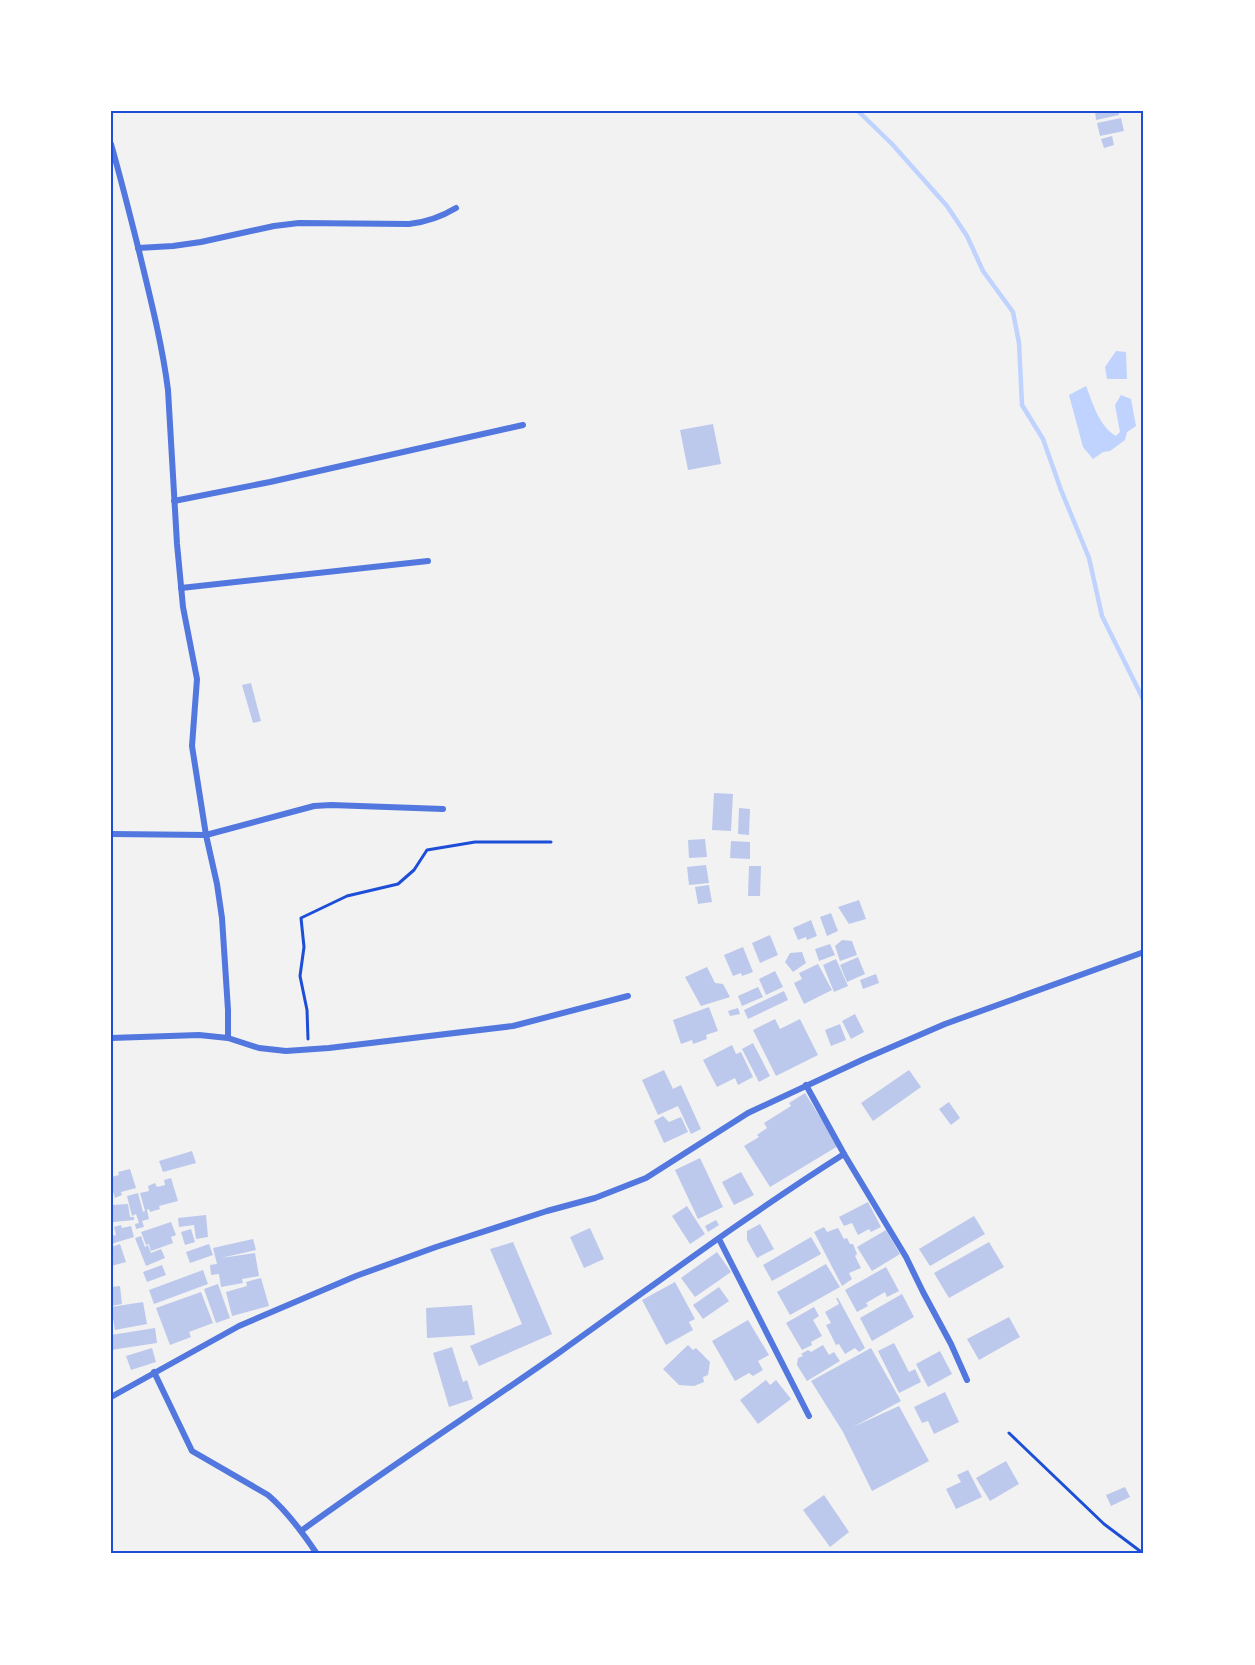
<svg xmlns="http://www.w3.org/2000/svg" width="1255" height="1665" viewBox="0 0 1255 1665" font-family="Jost,sans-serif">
<rect width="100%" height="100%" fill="#f2f2f2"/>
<g fill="#bfd3fe">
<polygon points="1116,351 1126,352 1127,379 1107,379 1105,367"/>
<path d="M 1086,386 C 1093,404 1099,426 1116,436 L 1120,432 L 1115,405 L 1121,395 L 1131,399 L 1136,426 L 1127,432 L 1125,440 L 1110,451 L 1103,452 L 1093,459 L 1083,447 L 1069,395 Z"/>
</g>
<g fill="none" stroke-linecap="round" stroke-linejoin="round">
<polyline stroke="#bfd3fe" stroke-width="4.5" points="858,111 892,144 947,206 967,236 983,271 1013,312 1019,343 1022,405 1043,439 1061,490 1089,558 1102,616 1144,701"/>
</g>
<g fill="#bdc9ec">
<polygon points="1095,111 1119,111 1119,115 1096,120"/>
<polygon points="1121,118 1124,131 1100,136 1097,123"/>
<polygon points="1112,136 1114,145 1104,148 1101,139"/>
<polygon points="713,424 721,464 688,470 680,430"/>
<polygon points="251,683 261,721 253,723 242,685"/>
<polygon points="714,793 733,794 731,831 712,830"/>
<polygon points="739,808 750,809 749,835 738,834"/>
<polygon points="705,839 707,857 689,858 688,840"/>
<polygon points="731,841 750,842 750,859 730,858"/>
<polygon points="706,865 709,883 689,885 687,867"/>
<polygon points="749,866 761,866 760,896 748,896"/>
<polygon points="709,885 712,902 698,904 695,887"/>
<polygon points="859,900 866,919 849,924 838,907"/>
<polygon points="831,913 838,931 827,936 820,917"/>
<polygon points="811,920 817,936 807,940 806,937 798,940 793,928"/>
<polygon points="770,935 778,955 760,963 752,943"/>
<polygon points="842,940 852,941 857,955 840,961 835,946"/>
<polygon points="830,944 835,955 819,961 815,949"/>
<polygon points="743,947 753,972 742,976 741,973 733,976 724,955"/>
<polygon points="802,952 806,963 793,972 785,962 790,953"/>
<polygon points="858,957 865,974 847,982 840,965"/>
<polygon points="836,959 848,986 834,992 823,965"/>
<polygon points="818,964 832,990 804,1004 794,983 802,979 799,973"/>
<polygon points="707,967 715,983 723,984 730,997 701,1006 685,977"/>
<polygon points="775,971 783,987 766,995 759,979"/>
<polygon points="876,974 879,983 863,989 860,980"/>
<polygon points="758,987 763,997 742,1006 738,996"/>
<polygon points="784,991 788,1000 748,1019 744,1010"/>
<polygon points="709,1007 718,1031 706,1035 707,1039 693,1044 692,1040 681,1044 673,1020"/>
<polygon points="738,1008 740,1014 730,1016 728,1011"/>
<polygon points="855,1014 864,1032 851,1039 842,1021"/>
<polygon points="775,1019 780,1029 800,1019 818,1055 776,1076 753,1030"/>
<polygon points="840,1024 846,1040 831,1046 825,1030"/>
<polygon points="753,1043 770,1076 759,1082 742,1049"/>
<polygon points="732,1045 736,1054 741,1052 753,1077 738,1085 735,1078 717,1087 703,1060"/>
<polygon points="664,1070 673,1089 681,1085 701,1129 691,1134 678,1106 658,1115 642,1080"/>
<polygon points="909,1070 921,1087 873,1121 861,1103"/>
<polygon points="805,1093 838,1146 770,1187 744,1146 759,1137 757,1135 767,1128 764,1123 791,1106 789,1103"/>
<polygon points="949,1102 960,1118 951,1125 939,1109"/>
<polygon points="663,1116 669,1122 681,1117 688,1132 664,1143 654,1121"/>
<polygon points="192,1151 196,1163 163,1172 159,1161"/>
<polygon points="700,1158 723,1207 698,1219 675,1170"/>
<polygon points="130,1169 136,1188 121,1192 122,1195 115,1198 111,1185 111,1177 119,1175 118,1172"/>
<polygon points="741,1172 754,1195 734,1205 722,1182"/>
<polygon points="171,1178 178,1201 159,1206 160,1209 150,1212 149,1209 147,1210 149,1219 142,1221 144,1227 136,1229 135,1224 139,1223 136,1214 132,1216 127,1196 138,1193 143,1212 145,1211 140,1193 149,1191 148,1186 155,1183 157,1187 165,1185 164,1180"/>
<polygon points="868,1202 881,1227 871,1232 869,1229 858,1235 852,1223 844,1226 839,1217"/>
<polygon points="128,1204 130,1217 134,1217 134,1220 113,1222 112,1205"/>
<polygon points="687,1206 705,1234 690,1244 672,1216"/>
<polygon points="206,1215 208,1237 196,1239 194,1225 179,1227 178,1218"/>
<polygon points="974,1216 985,1234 930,1266 919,1249"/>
<polygon points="716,1220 719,1225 708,1232 705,1226"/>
<polygon points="171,1222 176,1235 171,1237 173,1243 151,1251 149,1244 146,1245 141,1232"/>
<polygon points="760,1224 774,1249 757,1258 747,1240 747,1231"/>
<polygon points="121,1225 122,1228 131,1226 134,1237 111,1244 111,1236 116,1235 114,1227"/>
<polygon points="824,1227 827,1232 838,1228 844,1239 847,1238 850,1244 853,1244 857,1254 855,1256 861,1268 849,1273 852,1279 842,1286 814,1232"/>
<polygon points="590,1228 604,1259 584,1268 570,1237"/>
<polygon points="191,1229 195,1242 185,1245 181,1232"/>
<polygon points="886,1230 900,1254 872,1271 857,1247"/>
<polygon points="141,1236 145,1247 148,1245 151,1253 161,1249 165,1258 146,1266 135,1238"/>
<polygon points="811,1237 821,1254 772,1281 763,1265"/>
<polygon points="253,1239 256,1250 221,1258 255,1253 259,1276 242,1279 243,1283 221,1287 219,1274 211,1275 210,1265 217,1264 213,1248"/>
<polygon points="513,1242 552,1334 479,1366 470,1346 522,1324 490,1249"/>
<polygon points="989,1242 1004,1267 949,1298 934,1273"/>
<polygon points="120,1244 126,1262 111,1266 111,1247"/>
<polygon points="209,1244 213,1255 190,1263 186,1252"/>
<polygon points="717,1252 731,1272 695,1297 681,1278"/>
<polygon points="826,1264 840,1287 790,1315 777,1292"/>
<polygon points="162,1265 166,1275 147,1282 143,1272"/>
<polygon points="886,1267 899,1291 887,1297 885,1292 866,1303 868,1306 857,1312 845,1290"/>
<polygon points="203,1270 208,1284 154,1304 149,1290"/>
<polygon points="261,1278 269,1306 232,1316 226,1292 247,1286 246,1282"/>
<polygon points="675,1282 695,1319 689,1322 693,1330 666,1345 642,1300"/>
<polygon points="218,1284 230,1318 216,1323 204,1289"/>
<polygon points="120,1286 122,1304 111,1306 111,1287"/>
<polygon points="719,1287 729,1301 703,1319 693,1305"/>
<polygon points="201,1292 213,1323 189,1332 191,1337 170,1345 156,1308"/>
<polygon points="902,1294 914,1317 872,1341 860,1318"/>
<polygon points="836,1298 838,1298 865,1348 859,1352 855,1348 845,1354 839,1344 836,1345 826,1325 831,1323 825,1312 839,1304"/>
<polygon points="143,1302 147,1324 115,1330 111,1307"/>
<polygon points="472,1305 475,1335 427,1338 426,1308"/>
<polygon points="814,1307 819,1316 813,1320 822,1336 811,1342 812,1345 802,1350 786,1323"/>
<polygon points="1009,1317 1020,1337 979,1360 967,1339"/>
<polygon points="748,1320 769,1355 758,1361 763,1370 753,1376 749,1373 735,1381 712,1341"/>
<polygon points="155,1328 157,1343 111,1350 111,1335"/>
<polygon points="894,1343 909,1372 915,1369 921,1382 899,1393 878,1351"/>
<polygon points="688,1345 693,1350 696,1348 710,1362 708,1375 703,1377 704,1382 694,1386 679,1385 663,1369"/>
<polygon points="823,1345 829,1355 834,1352 840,1361 807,1381 797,1365 798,1358 803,1356 801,1354 808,1350 811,1352"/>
<polygon points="452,1347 463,1382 467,1380 473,1399 449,1407 433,1353"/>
<polygon points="152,1348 156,1362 131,1370 126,1356"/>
<polygon points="871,1348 901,1401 853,1427 899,1406 929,1461 872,1491 843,1432 811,1381"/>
<polygon points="940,1351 952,1374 928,1387 916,1364"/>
<polygon points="766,1380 770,1385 776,1380 791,1399 758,1424 740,1400"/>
<polygon points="945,1392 959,1422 934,1434 928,1421 922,1423 914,1407"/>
<polygon points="1006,1461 1019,1484 990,1501 976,1478"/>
<polygon points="968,1470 982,1497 956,1509 946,1489 961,1482 957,1475"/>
<polygon points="1125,1487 1130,1497 1111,1506 1106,1495"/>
<polygon points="824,1495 849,1532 830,1547 803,1510"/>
</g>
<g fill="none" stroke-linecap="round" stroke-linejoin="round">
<g stroke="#1d4ed8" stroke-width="3">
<polyline points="308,1039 307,1010 300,976 304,947 301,918 347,896 398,884 414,870 427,850 475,842 551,842"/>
<polyline points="1009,1433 1104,1524 1144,1554"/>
</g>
<g stroke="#5277de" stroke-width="6">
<path d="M 111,144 C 121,179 130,215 139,251 C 150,297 162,343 168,390 L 177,544 L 183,607 L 197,679 L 192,746 L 206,835 L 217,884 L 222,918 L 228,1010 L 228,1038"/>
<path d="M 138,248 L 173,246 L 201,242 L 274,226 L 299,223 L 409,224 C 428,222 441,217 456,208"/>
<polyline points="174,501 270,482 523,425"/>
<polyline points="181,588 428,561"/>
<polyline points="111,834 206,835 314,806 331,805 443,809"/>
<polyline points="111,1038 199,1035 228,1038 259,1048 286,1051 329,1048 513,1026 628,996"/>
<polyline points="844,1154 906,1257 923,1292 951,1344 967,1380"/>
<polyline points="719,1239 809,1416"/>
<path d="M 154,1372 L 192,1451 L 268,1495 C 288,1512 303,1533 317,1554"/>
<polyline points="111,1397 239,1326 356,1276 436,1247 547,1211 595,1198 646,1178 748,1113 864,1059 945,1024 1144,952"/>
<path d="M 301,1531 C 386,1469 474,1412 560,1352 C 654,1285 746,1216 844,1154 L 806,1085"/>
</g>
</g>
<rect width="1255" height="1665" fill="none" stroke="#ffffff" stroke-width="225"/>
<rect x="112" y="112" width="1030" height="1440" fill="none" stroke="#1d4ed8" stroke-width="2"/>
</svg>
